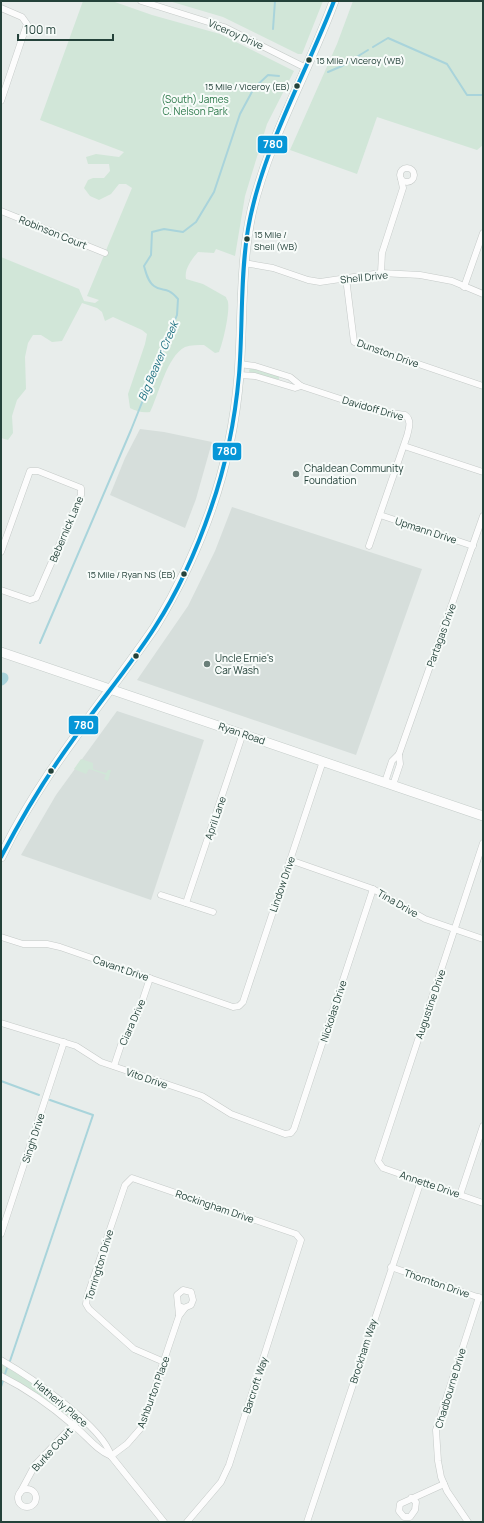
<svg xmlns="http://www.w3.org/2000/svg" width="484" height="1523" viewBox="0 0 484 1523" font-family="Manrope,sans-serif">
<rect width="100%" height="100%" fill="#e8edeb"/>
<g fill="#d6dedb">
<polygon points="140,429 164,432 212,442 196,499 185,528 110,495 125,458"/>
<polygon points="232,507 422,569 356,755 137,680 188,606 215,551"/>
<polygon points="117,711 204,740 151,900 21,855 56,795"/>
</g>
<g fill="#d1e6d8">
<path d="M 83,1 L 112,1 L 152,15 L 220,34 L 294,71 L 267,124 L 245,196 L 235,256 L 216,249 L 214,253 L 198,252 C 192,259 184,269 186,279 L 203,284 L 226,297 C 226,299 228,300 228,302 C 230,312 223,343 219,352 L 215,353 L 204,345 C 198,345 191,345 185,347 C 167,356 159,394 150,412 C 142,413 136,411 130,408 L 128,394 L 145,344 L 147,334 L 142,330 L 113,317 L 105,321 L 102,312 L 97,308 L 82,303 L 62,341 L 52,342 L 41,335 L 33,335 L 28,343 L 25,357 L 26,389 L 17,400 L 12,416 L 13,433 L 8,440 L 1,438 L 1,257 L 79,289 L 84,301 L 95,303 L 99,300 L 87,296 L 132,188 L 126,184 L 119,184 L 111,194 L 99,200 L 90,196 L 84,188 L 88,180 L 93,178 L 104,178 L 110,171 L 109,164 L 88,164 L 86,157 L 96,154 L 119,157 L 124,152 L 40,120 Z"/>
<polygon points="169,1 323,1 302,54 298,54 223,17"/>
<polygon points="353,1 483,1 483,145 477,150 377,117 357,174 290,150 337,44"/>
<polygon points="250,368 279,376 279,379 277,380 250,373 249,371"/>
<polygon points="81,759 93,763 93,769 106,773 108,770 111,770 108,781 104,779 106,775 89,769 86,774 74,769"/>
<polygon points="1,1364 25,1378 69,1413 69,1415 67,1415 28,1388 1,1372"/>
</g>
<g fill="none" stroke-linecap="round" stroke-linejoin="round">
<g stroke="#a9d4db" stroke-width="2">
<polyline points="273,29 275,1"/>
<polyline points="373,47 388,38 447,64 467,95 483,95"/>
<polyline points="328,72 342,66 368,50"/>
<path d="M 40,643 L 131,430 L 177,315 L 178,299 C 166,285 163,293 154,286 C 148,282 146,273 144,266 L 151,255 L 152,232 L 164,229 L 183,232 L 196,222 L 214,192 L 240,114 L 254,88 L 268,75 L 279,76"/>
<polyline points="1,1081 39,1095"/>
<polyline points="10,1361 93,1115 50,1100"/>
<polyline points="5,1374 7,1368"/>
<polyline points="1,1387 3,1381"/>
</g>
<polyline stroke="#a9d4db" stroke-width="11" points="1,680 3,678"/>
<g stroke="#c5cac8" stroke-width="7">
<g id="minor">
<polyline points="141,1 224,27 306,68"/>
<polyline points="1,8 22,17 27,24 1,101"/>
<circle cx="407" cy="175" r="7"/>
<polyline points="1,211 105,253"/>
<polyline points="244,263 273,268 308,280 320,282 381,273 420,275 452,281 483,294"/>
<polyline points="381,273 382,253 403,188 401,179"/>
<polyline points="346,278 354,342 483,386"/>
<polyline points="464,287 483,233"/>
<path d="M 239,364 L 255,366 L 290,377 L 301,386 L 377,411 L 405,415 C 412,420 409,428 407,436 L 369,546"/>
<polyline points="239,375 255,376 295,388 301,386"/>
<polyline points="404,446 483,472"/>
<polyline points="380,515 473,546"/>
<polyline points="1,552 30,471 38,471 81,488 81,495 36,598 30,600 1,590"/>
<polyline points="385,782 392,761 399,754 483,516"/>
<polyline points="393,785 400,764 399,754"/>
<polyline points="483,843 378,1161 383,1168 483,1203"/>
<polyline points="290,860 373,889 425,919 483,939"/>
<polyline points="161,895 213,912"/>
<polyline points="186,903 243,733"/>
<polyline points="1,937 23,944 47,944 60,947 233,1007 239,1006 243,1002 323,761"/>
<polyline points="1,1023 76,1046 101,1062 202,1096 231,1114 285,1134 291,1133 294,1129 373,889"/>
<polyline points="114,1066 121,1045 137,1017 150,978"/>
<polyline points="460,1195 483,1126"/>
<polyline points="1,1234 64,1042"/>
<polyline points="391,1267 483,1299"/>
<polyline points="179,1306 184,1308 191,1305 193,1300 191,1292 183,1290 177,1295 179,1315"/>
<path d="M 1,1360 C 29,1376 103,1426 111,1456 L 164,1522"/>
<polyline points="164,1362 134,1349 89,1309 86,1304 87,1297 125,1185 132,1178 296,1234 301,1240 229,1465 221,1482 187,1522"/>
<path d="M 1,1376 C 27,1389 51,1406 73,1425 C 86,1435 96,1450 111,1456"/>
<polyline points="111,1456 127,1444 141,1428 179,1316 185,1308"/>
<circle cx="27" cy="1498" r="9"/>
<polyline points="20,1493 35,1465 76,1422"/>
<polyline points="411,1498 416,1502 415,1510 410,1517 404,1517 399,1511 400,1504 444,1484"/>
<polyline points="307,1522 421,1181"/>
<polyline points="468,1522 447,1491 441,1477 438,1461 436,1430 479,1297"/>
</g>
</g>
<g stroke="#c3cbc8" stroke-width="10">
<g id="secondary">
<polyline points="1,652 483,816"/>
<path d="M 1,857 C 41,773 103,703 155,627 C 202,550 232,465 239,375 C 243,320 240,264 252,210 C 270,136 308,72 334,1"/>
</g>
</g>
<use href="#minor" stroke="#fcfcfc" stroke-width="6"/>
<use href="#secondary" stroke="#fcfcfc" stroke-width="9"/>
<g stroke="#f7fbf9" stroke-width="7">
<path id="bus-1" d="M 1,857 C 23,815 47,775 75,737 C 101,700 131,665 155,627 C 179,590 197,549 211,508 C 226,465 235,420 239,375 C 243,326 240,277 248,229 C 262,149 305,76 334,1"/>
</g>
<use href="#bus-1" stroke="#0696d7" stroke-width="4"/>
</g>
<g fill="#24423a" stroke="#f7fbf9" stroke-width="1.5">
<circle cx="309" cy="60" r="3.5"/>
<circle cx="297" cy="86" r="3.5"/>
<circle cx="247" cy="239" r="3.5"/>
<circle cx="184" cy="574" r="3.5"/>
<circle cx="136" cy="656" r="3.5"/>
<circle cx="51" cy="771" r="3.5"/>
</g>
<g fill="#697e78" stroke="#f7fbf9" stroke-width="1.5">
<circle cx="296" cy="474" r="4"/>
<circle cx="207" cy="664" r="4"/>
</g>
<g text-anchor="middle" stroke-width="4" stroke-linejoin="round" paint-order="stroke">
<g font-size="9" fill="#24423a" stroke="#f7fbf9" text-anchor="start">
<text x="316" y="64">15 Mile / Viceroy (WB)</text>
<text x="290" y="90" text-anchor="end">15 Mile / Viceroy (EB)</text>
<text x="254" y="238">15 Mile /<tspan x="254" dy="12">Shell (WB)</tspan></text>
<text x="176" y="578" text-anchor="end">15 Mile / Ryan NS (EB)</text>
</g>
<g font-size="10" fill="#24423a" stroke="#f7fbf9">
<text transform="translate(236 34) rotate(24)" y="4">Viceroy Drive</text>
<text transform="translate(53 232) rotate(22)" y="4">Robinson Court</text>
<text transform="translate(364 277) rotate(-6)" y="4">Shell Drive</text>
<text transform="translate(388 353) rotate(20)" y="4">Dunston Drive</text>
<text transform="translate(373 408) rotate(16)" y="4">Davidoff Drive</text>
<text transform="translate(66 529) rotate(-67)" y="4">Bebernick Lane</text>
<text transform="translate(426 530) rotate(18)" y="4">Upmann Drive</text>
<text transform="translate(441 635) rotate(-70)" y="4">Partagas Drive</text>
<text transform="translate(242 733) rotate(19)" y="4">Ryan Road</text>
<text transform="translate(215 818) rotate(-71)" y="4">April Lane</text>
<text transform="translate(282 884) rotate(-71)" y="4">Lindow Drive</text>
<text transform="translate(398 903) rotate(30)" y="4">Tina Drive</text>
<text transform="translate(121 968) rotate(19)" y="4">Cavant Drive</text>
<text transform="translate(430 1004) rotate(-71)" y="4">Augustine Drive</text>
<text transform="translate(333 1011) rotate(-72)" y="4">Nickolas Drive</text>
<text transform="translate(132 1022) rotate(-66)" y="4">Ciara Drive</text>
<text transform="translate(147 1078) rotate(19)" y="4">Vito Drive</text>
<text transform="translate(33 1138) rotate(-72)" y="4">Singh Drive</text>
<text transform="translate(430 1184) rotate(19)" y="4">Annette Drive</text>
<text transform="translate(215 1206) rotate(19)" y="4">Rockingham Drive</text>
<text transform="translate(99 1265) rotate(-73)" y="4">Torrington Drive</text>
<text transform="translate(437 1283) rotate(19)" y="4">Thornton Drive</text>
<text transform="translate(363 1351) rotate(-72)" y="4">Brockham Way</text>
<text transform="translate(255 1385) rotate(-72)" y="4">Barcroft Way</text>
<text transform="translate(450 1388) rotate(-73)" y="4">Chadbourne Drive</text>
<text transform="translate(153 1392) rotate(-70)" y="4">Ashburton Place</text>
<text transform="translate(61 1403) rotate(40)" y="4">Hatherly Place</text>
<text transform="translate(52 1449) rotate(-48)" y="4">Burke Court</text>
</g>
<g font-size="10" fill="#2d7a4b" stroke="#f7fbf9">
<text x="195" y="103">(South) James<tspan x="195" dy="12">C. Nelson Park</tspan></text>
</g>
<g font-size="10" fill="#24423a" stroke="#f7fbf9" text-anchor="start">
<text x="304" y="472">Chaldean Community<tspan x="304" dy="12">Foundation</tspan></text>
<text x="215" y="662">Uncle Ernie's<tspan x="215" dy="12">Car Wash</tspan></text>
</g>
<g font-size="11" font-style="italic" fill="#1c6f80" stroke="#f7fbf9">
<text transform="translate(158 361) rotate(-67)" y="4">Big Beaver Creek</text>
</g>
</g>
<g stroke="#f7fbf9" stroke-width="1.5">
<rect x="257" y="135" width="31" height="19" rx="4" fill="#0696d7"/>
<rect x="212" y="442" width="30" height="19" rx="4" fill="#0696d7"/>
<rect x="68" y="715" width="31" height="20" rx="4" fill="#0696d7"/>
</g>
<g font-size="11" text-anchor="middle" font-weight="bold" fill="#fff">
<text x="273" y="148">780</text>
<text x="227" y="455">780</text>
<text x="84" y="729">780</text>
</g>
<rect width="484" height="1523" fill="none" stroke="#24423a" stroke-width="4"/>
<path d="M18 34v6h95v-6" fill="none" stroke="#24423a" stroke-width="2"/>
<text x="24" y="34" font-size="12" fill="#24423a" stroke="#f7fbf9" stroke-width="3" paint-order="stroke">100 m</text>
</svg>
